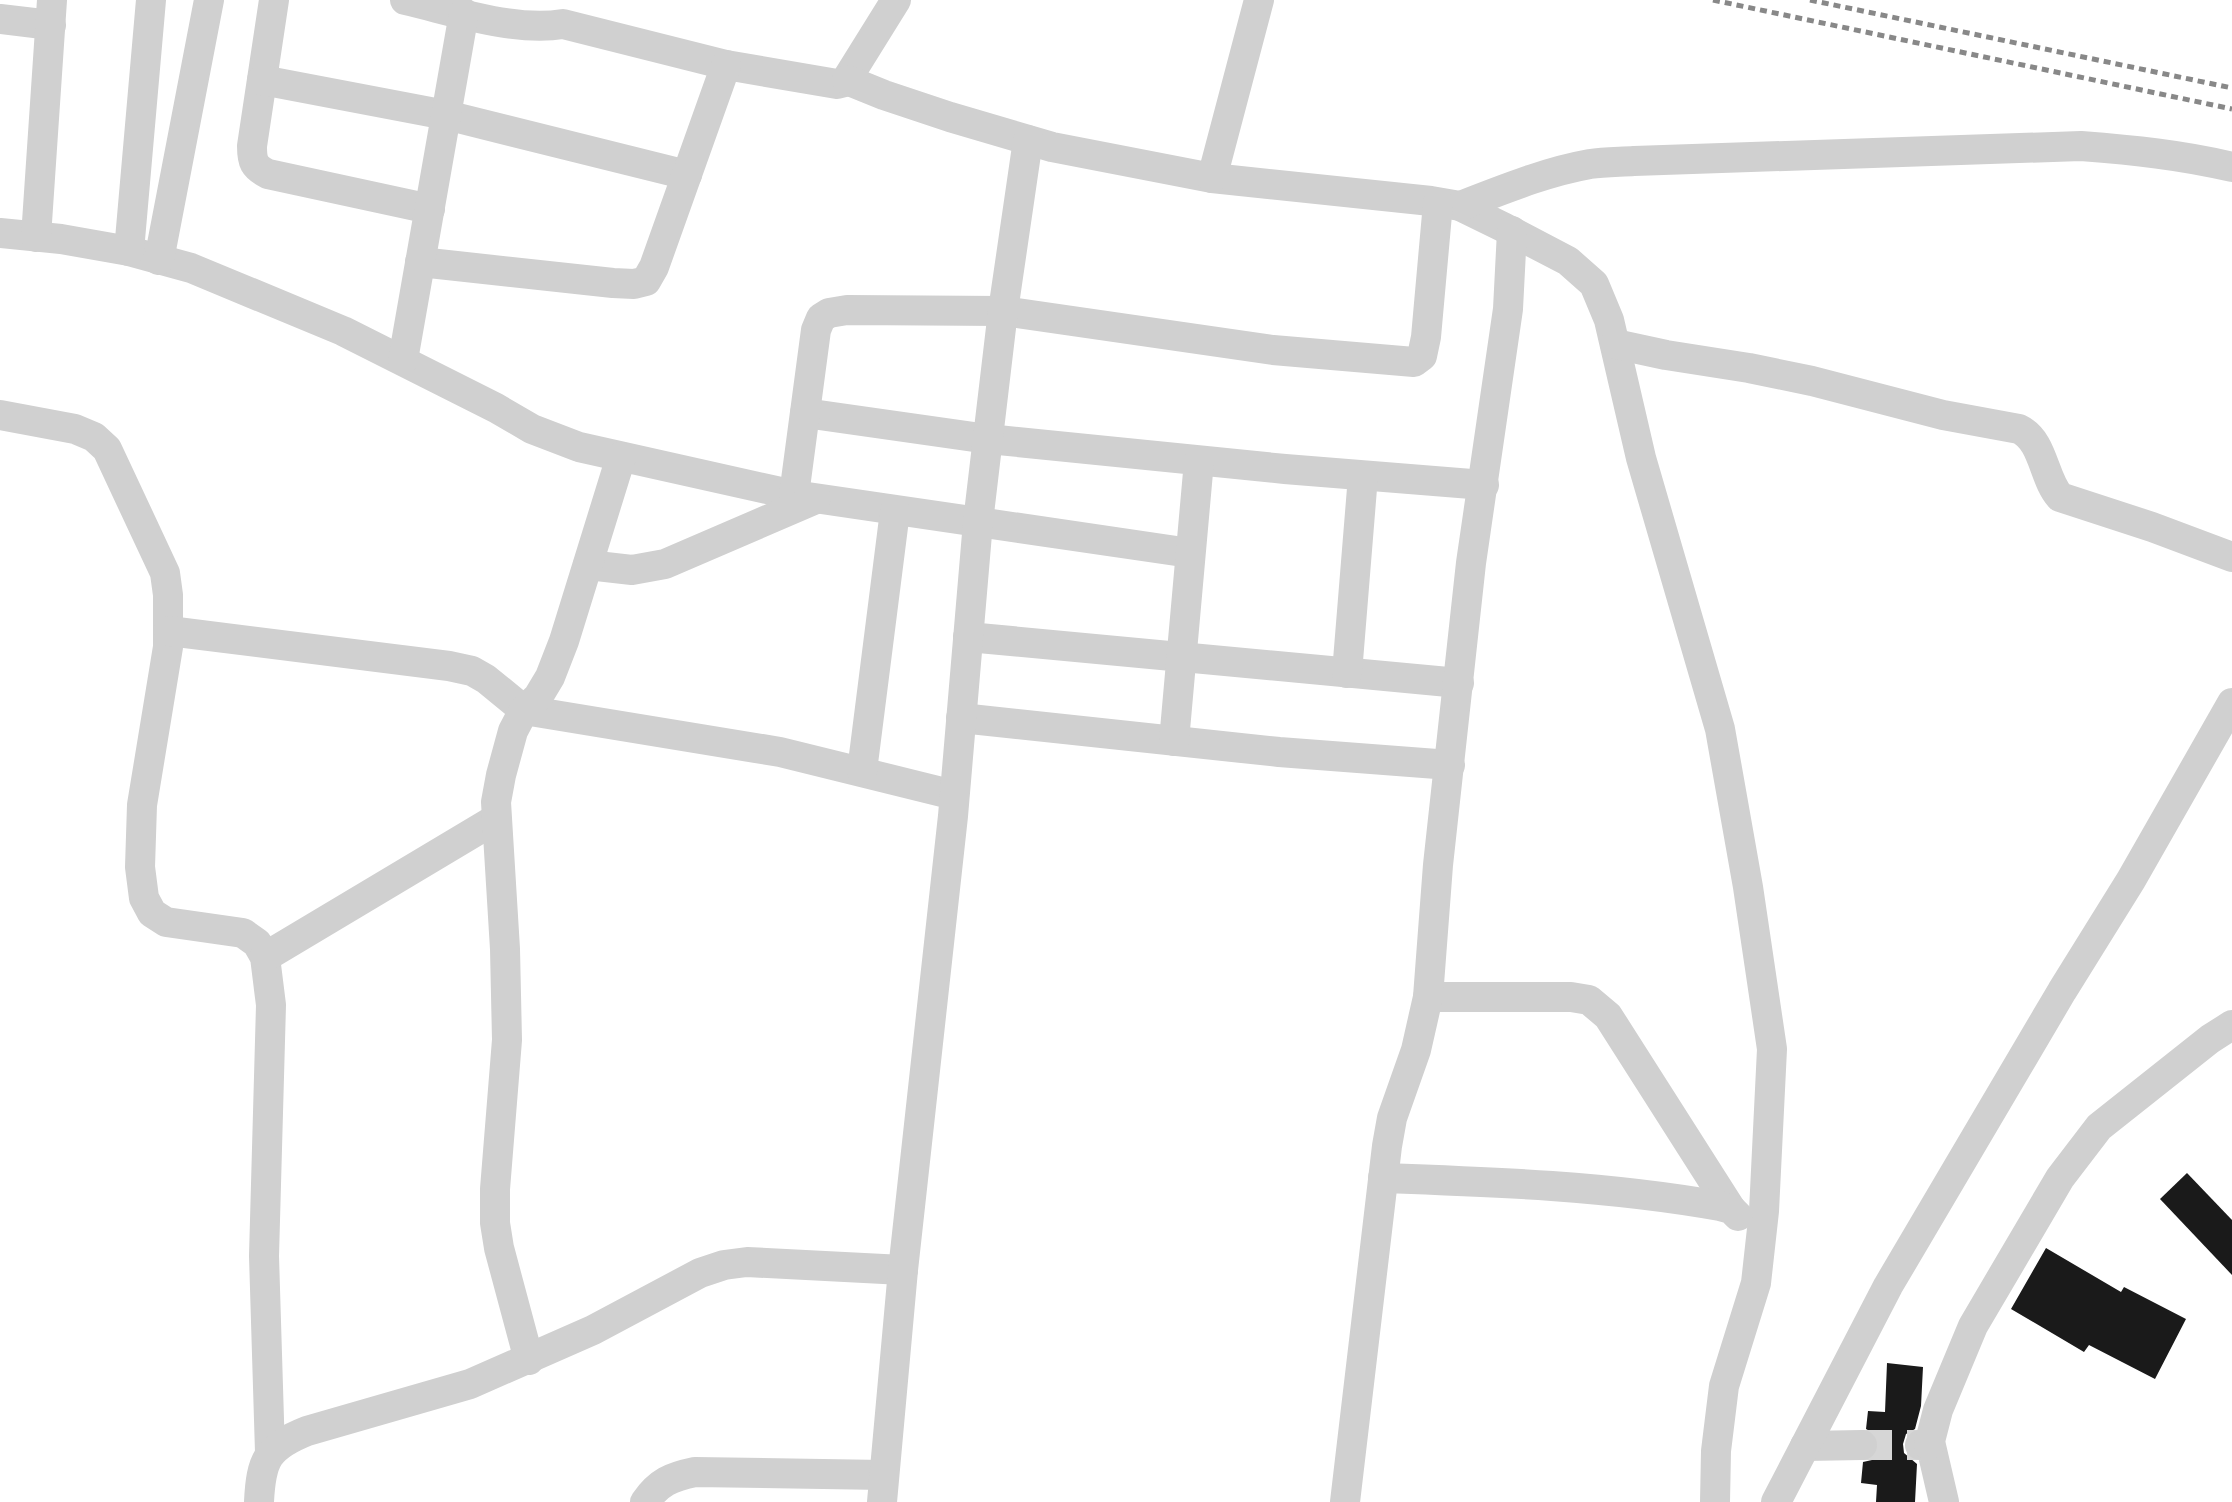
<svg xmlns="http://www.w3.org/2000/svg" width="2232" height="1502" viewBox="0 0 2232 1502" font-family="'Varela Round',sans-serif">
<rect width="100%" height="100%" fill="#fff"/>
<g fill="#1a1a1a">
<polygon points="2187,1173 2232,1220 2232,1275 2160,1199"/>
<polygon points="2046,1248 2121,1292 2124,1287 2186,1319 2155,1379 2089,1345 2084,1352 2011,1309"/>
<polygon points="1887,1363 1923,1367 1921,1406 1915,1429 1906,1434 1903,1444 1904,1453 1917,1464 1915,1502 1876,1502 1877,1485 1861,1483 1863,1462 1872,1460 1878,1453 1879,1445 1877,1435 1866,1429 1868,1411 1885,1412"/>
</g>
<g fill="none" stroke-linecap="round" stroke-linejoin="round">
<polyline stroke="#d6d6d6" stroke-width="30" stroke-dasharray="30 15" stroke-linecap="butt" points="1862,1445 1920,1445"/>
<g stroke="#d0d0d0" stroke-width="30">
<path d="M 274,0 L 252,146 C 252,162 254,167 268,174 L 430,209"/>
<path d="M 405,0 C 453,11 514,32 563,24 L 726,65 L 837,84 L 845,82 L 896,0"/>
<polyline points="0,19 51,25"/>
<polyline points="262,80 446,115 687,175"/>
<polyline points="847,80 884,95 950,117 1052,147 1212,178 1431,201 1460,206 1505,228 1568,261 1594,284 1609,320 1641,458 1720,729 1748,887 1772,1049 1764,1211 1756,1283 1724,1386 1716,1451 1715,1502"/>
<polyline points="1212,178 1259,0"/>
<path d="M 1460,206 C 1502,190 1545,172 1590,164 C 1604,162 1619,162 1634,161 L 2081,146 C 2132,150 2182,155 2232,167"/>
<polyline points="0,233 61,239 129,251 191,268 343,331 496,408 532,429 579,447 794,495 1190,553"/>
<polyline points="36,237 52,0"/>
<polyline points="129,251 151,0"/>
<polyline points="159,260 209,0"/>
<polyline points="420,262 613,283 634,284 646,281 654,267 726,65"/>
<path d="M 1615,344 L 1666,355 L 1749,368 L 1812,381 L 1943,415 L 2019,429 C 2044,441 2043,478 2060,497 L 2152,527 L 2232,557"/>
<polyline points="403,360 464,13"/>
<polyline points="805,413 988,439 1285,469 1484,485"/>
<polyline points="0,415 75,429 94,437 107,449 165,573 168,595 168,647 142,805 140,867 144,898 152,913 166,922 243,933 257,943 265,957 271,1005 264,1256 270,1452"/>
<polyline points="794,495 816,330 821,318 829,313 847,310 1003,311 1273,350 1414,362 1422,356 1426,337 1438,203"/>
<polyline points="588,565 632,570 665,564 816,499"/>
<polyline points="169,631 449,666 472,671 486,679 524,710 780,752 954,795"/>
<polyline points="968,637 1459,683"/>
<polyline points="1347,673 1363,476"/>
<polyline points="961,718 1279,752 1450,765"/>
<polyline points="1174,741 1199,461"/>
<polyline points="862,771 895,511"/>
<polyline points="265,957 496,819"/>
<polyline points="1428,997 1571,997 1589,1000 1608,1016 1731,1209"/>
<path d="M 1383,1178 C 1496,1182 1608,1186 1720,1206 L 1731,1209 L 1738,1216"/>
<polyline points="529,1360 499,1248 495,1223 495,1189 507,1040 505,949 496,802 501,775 513,731 524,710 538,697 550,677 564,641 621,457"/>
<polyline points="1920,1445 1931,1446 1944,1502"/>
<polyline points="1929,1445 1938,1410 1973,1326 2060,1178 2099,1127 2210,1039 2232,1025"/>
<polyline points="1805,1446 1862,1445"/>
<path d="M 259,1502 C 261,1460 267,1447 307,1431 L 470,1384 L 593,1330 L 700,1273 L 724,1265 L 747,1262 L 903,1270"/>
<path d="M 645,1502 C 659,1482 671,1477 695,1472 L 884,1475"/>
<polyline points="882,1502 903,1270 953,816 978,522 1003,311 1028,140"/>
<polyline points="1345,1502 1387,1146 1392,1118 1416,1050 1428,997 1438,865 1471,563 1508,309 1512,231"/>
<polyline points="1776,1502 1888,1286 2062,991 2131,880 2232,703"/>
</g>
<g stroke="#888" stroke-width="5" stroke-dasharray="7 5" stroke-linecap="butt">
<polyline points="1713,0 2232,109"/>
<polyline points="1810,0 2232,88"/>
</g>
</g>
</svg>
